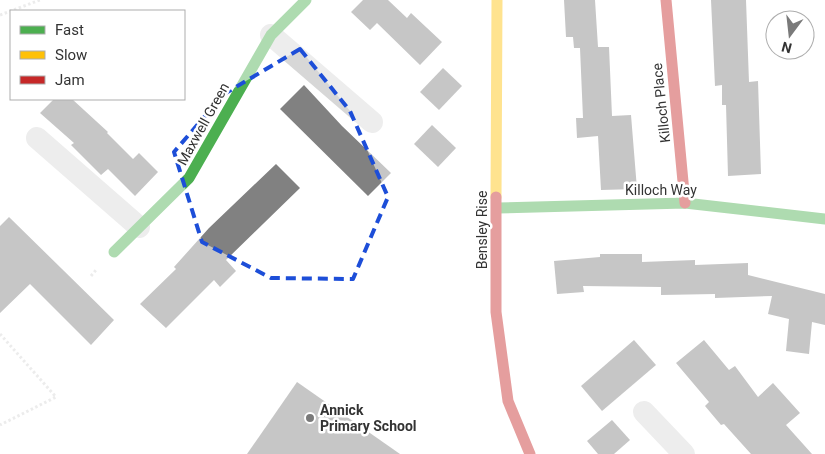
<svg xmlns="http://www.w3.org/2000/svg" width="825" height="454" viewBox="0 0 825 454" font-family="Roboto,sans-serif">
<rect width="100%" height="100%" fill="#fff"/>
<g fill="#818181">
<polygon points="363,0 388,0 407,18 411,13 442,42 420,65 377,23 370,30 351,12"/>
<polygon points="564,0 595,0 598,47 609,47 612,116 631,115 637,189 601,190 598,136 577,138 576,118 583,118 580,48 574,48 573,37 566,37"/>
<polygon points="711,0 746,0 749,82 758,81 761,174 728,176 726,105 722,105 722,85 715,86"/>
<polygon points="443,68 462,86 439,110 420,92"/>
<polygon points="304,85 342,126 391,173 368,196 280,109"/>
<polygon points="54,99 72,99 108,132 107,133 133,159 139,153 158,172 135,196 108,169 101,175 71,145 74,143 40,113"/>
<polygon points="432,125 456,148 438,167 414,144"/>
<polygon points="276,164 300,188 226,260 236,271 220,287 214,280 166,328 140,304 176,269 174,267 209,228"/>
<polygon points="9,217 114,320 91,345 30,284 0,313 0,226"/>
<polygon points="600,254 642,254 642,262 695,260 695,265 748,263 748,275 825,294 825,325 812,322 809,354 786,351 789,319 768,314 772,296 715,298 715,294 661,295 661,287 583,286 584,292 557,294 554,261 600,257"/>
<polygon points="634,340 656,365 602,411 581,386"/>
<polygon points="704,340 729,370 735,366 758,397 773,383 800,413 786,425 812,454 751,454 724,424 721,425 705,406 709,402 676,363"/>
<polygon points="297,382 400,454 247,454"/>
<polygon points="612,420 630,440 614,454 598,454 587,441"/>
</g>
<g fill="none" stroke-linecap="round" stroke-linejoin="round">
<g stroke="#d6d6d6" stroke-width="3" stroke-dasharray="2.5 2.5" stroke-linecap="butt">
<polyline points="0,15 40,0"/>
<polyline points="91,276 96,270"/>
<polyline points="0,334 56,397 0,425"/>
</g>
<g stroke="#d7d7d7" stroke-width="22">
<polyline points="271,35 372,122"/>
<polyline points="37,138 139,227"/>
<polyline points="644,412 684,454"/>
</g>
<g stroke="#4caf50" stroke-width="11">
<polyline points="497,208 685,203 825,219"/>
<polyline points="114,252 189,178 271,35 306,0"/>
</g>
<polyline stroke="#ffc107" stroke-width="11" points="496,197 497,0"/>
<g stroke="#c62828" stroke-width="11">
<polyline points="666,0 685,203"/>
<polyline points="496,197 496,312 508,401 530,454"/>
</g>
</g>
<path d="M0 0H825V454H0ZM 300,49 L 350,111 L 388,197 L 353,279 L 271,278 L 202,242 L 174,152 L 224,94 Z" fill="#fff" fill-opacity=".55" fill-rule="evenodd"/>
<path fill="none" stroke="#1d4ed8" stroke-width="4" stroke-dasharray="10 6" stroke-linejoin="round" d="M 300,49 L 350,111 L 388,197 L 353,279 L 271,278 L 202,242 L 174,152 L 224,94 Z"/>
<circle fill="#7a7a7a" stroke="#fff" stroke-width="2" cx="310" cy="418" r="5"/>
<g text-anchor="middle" stroke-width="5" stroke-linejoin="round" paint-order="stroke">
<g font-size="14" fill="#333" stroke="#fff">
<text transform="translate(661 103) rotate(-96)" y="5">Killoch Place</text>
<text transform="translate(203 124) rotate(-61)" y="5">Maxwell Green</text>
<text x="661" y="195">Killoch Way</text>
<text transform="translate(482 230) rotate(-90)" y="5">Bensley Rise</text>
</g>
<g font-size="14" font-weight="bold" fill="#333" stroke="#fff" text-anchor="start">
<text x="320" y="415">Annick<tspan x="320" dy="16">Primary School</tspan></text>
</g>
</g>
<rect x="10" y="10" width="175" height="90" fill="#ffffff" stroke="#adadad"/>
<rect x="20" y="26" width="25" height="8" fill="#4caf50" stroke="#adadad"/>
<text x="55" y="35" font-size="15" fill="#333333">Fast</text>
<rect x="20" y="51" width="25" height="8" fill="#ffc107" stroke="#adadad"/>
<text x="55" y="60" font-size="15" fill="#333333">Slow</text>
<rect x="20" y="76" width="25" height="8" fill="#c62828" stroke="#adadad"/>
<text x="55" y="85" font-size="15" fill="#333333">Jam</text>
<g transform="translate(790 35) rotate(195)"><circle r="24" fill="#ffffff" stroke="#adadad"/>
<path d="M0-4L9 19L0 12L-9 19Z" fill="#7a7a7a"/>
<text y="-8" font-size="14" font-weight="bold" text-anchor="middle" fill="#333333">N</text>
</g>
</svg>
